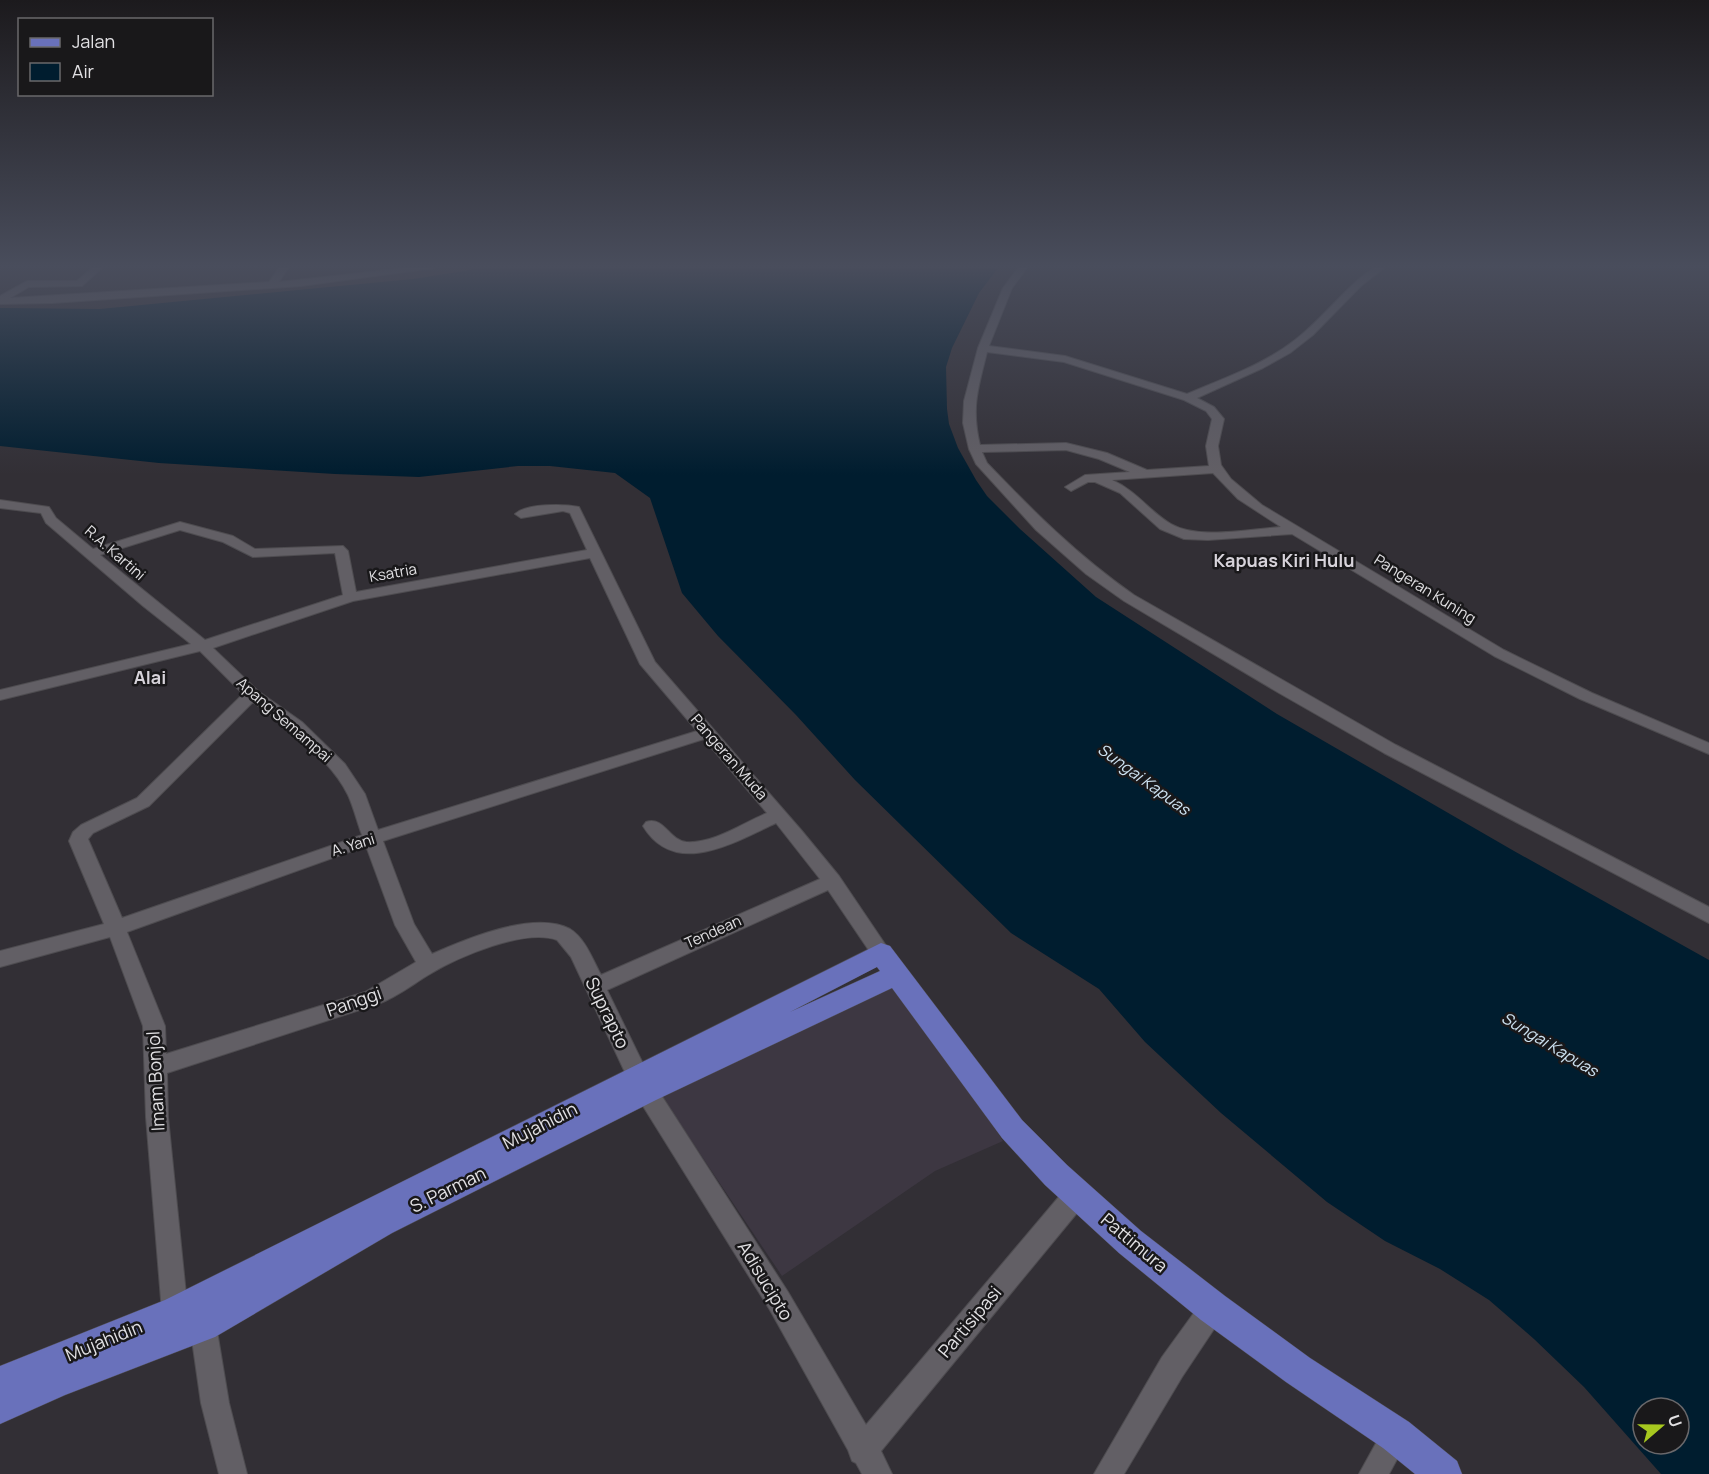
<svg xmlns="http://www.w3.org/2000/svg" width="1709" height="1474" viewBox="0 0 1709 1474" font-family="Manrope,sans-serif">
<rect width="100%" height="100%" fill="#322f35"/>
<polygon fill="#3d3742" points="895,976 1003,1141 935,1171 782,1276 662,1097"/>
<path fill="#001d2f" fill-rule="evenodd" d="M 483,268 L 998,268 L 979,293 L 952,348 L 946,367 L 947,409 L 949,424 L 958,448 L 976,480 L 987,496 L 1020,529 L 1096,597 L 1277,714 L 1514,851 L 1709,960 L 1709,1474 L 1661,1474 L 1584,1387 L 1534,1339 L 1489,1300 L 1440,1269 L 1385,1241 L 1327,1202 L 1221,1113 L 1145,1042 L 1099,989 L 1011,933 L 855,780 L 796,715 L 718,636 L 682,593 L 650,498 L 615,473 L 550,466 L 518,466 L 419,477 L 335,474 L 159,463 L 0,446 L 0,308 L 100,309 L 413,279 ZM 1643,1408 L 1679,1408 L 1679,1444 L 1643,1444 Z"/>
<g fill="none" stroke-linecap="round" stroke-linejoin="round">
<g stroke="#4e4c50" stroke-width="2">
<g id="minor">
<polygon points="92,268 102,268 82,286 29,287 10,298 269,282 279,268 288,268 279,282 405,268 434,268 301,286 52,303 0,304 0,296 27,281 77,281"/>
<path d="M 1018,268 L 1027,268 L 1012,288 L 989,346 L 1065,356 L 1187,394 C 1224,378 1263,365 1295,340 C 1320,321 1340,294 1365,274 L 1374,268 L 1384,268 L 1361,286 L 1313,335 L 1290,353 L 1263,368 L 1197,398 L 1214,407 L 1224,419 L 1218,446 L 1221,465 L 1231,479 L 1262,505 L 1504,650 L 1592,693 L 1709,743 L 1709,754 L 1580,699 L 1494,656 L 1292,534 L 1208,540 L 1184,539 L 1160,529 L 1120,493 L 1095,482 L 1088,482 L 1071,491 L 1065,487 L 1085,475 L 1130,472 L 1099,459 L 1066,450 L 982,452 L 987,463 C 1034,512 1078,556 1134,595 L 1396,745 L 1709,907 L 1709,923 L 1384,753 L 1279,693 L 1124,601 L 1086,574 L 1036,530 L 976,464 L 969,449 L 963,423 L 964,401 L 978,348 L 1003,288 ZM 987,352 L 1064,362 L 1184,400 L 1206,411 L 1212,419 L 1206,446 L 1209,466 L 1147,470 L 1107,453 L 1066,443 L 980,445 C 971,407 978,389 987,352 ZM 1213,473 L 1238,499 L 1281,527 C 1249,529 1199,540 1171,524 C 1150,512 1137,491 1112,480 Z"/>
<path d="M 0,500 L 49,507 L 56,518 L 93,549 L 180,522 L 233,536 L 255,549 L 343,546 L 348,551 L 356,592 L 587,550 L 570,513 L 563,511 L 521,518 L 515,514 C 526,503 565,504 579,507 L 655,662 L 802,831 L 839,876 L 891,953 L 888,958 L 881,961 L 874,958 L 828,890 L 607,990 L 649,1076 L 646,1082 L 654,1084 L 788,1292 L 866,1425 L 1068,1186 L 1077,1183 L 1086,1186 L 1089,1194 L 1086,1202 L 881,1451 L 892,1474 L 862,1474 L 856,1463 L 852,1461 L 848,1450 L 770,1310 L 638,1098 L 635,1091 L 638,1085 L 630,1083 L 571,957 L 557,940 C 525,928 458,957 430,974 C 413,984 397,997 378,1004 L 167,1073 L 168,1117 L 187,1304 L 212,1316 L 216,1325 L 229,1403 L 247,1474 L 219,1474 L 201,1403 L 191,1333 L 166,1321 L 162,1312 L 146,1117 L 143,1026 L 110,937 L 0,967 L 0,951 L 104,924 L 69,841 L 73,832 L 81,825 L 137,798 L 243,694 L 200,651 L 0,700 L 0,690 L 191,644 L 143,606 L 46,523 L 41,513 L 0,508 ZM 180,530 L 223,542 L 253,557 L 335,553 L 343,595 L 205,640 L 100,555 ZM 590,558 L 640,664 L 697,731 L 378,830 L 365,794 L 345,764 L 302,722 L 258,691 L 213,648 L 353,601 ZM 253,702 C 285,726 330,758 348,795 C 354,808 357,822 362,835 L 122,918 L 88,839 L 93,833 L 149,806 ZM 704,739 L 767,813 C 743,823 713,844 686,842 C 669,840 664,816 646,822 L 643,826 C 675,879 735,842 776,823 L 820,879 L 601,975 C 593,960 585,938 570,929 C 534,910 466,939 432,954 L 414,924 L 383,841 ZM 366,846 L 395,925 L 416,962 L 365,992 L 166,1054 L 165,1026 L 127,932 Z"/>
<polygon points="1213,1295 1222,1299 1226,1308 1222,1317 1182,1377 1124,1474 1094,1474 1162,1357 1204,1299"/>
<polygon points="1396,1421 1406,1425 1410,1435 1389,1474 1359,1474 1386,1425"/>
</g>
</g>
<g stroke="#4e4c50" stroke-width="1">
<path id="major" d="M 881,943 L 890,946 L 1022,1120 L 1067,1165 L 1141,1231 L 1225,1296 L 1310,1358 L 1409,1422 L 1457,1461 L 1462,1474 L 1415,1474 L 1383,1448 L 1286,1382 L 1201,1320 L 1119,1253 L 1045,1185 L 1002,1138 L 892,988 L 656,1100 L 392,1233 L 215,1337 L 65,1395 L 0,1424 L 0,1366 L 165,1300 ZM 877,967 L 880,971 L 790,1012 Z"/>
</g>
<use href="#minor" fill="#625f65" fill-rule="evenodd"/>
<use href="#major" fill="#6971bb" fill-rule="evenodd"/>
</g>
<linearGradient id="sky" x2="0" y2="1"><stop stop-color="#1c1a1d"/><stop offset="0.56" stop-color="#494d5c"/><stop offset="1" stop-color="#494d5c" stop-opacity="0"/></linearGradient>
<rect width="1709" height="475" fill="url(#sky)"/>
<g text-anchor="middle" stroke-width="5" stroke-linejoin="round" paint-order="stroke">
<g font-size="15" fill="#e2e1e4" stroke="#19181a">
<text transform="translate(115 553) rotate(41)" y="5">R.A. Kartini</text>
<text transform="translate(393 573) rotate(-10)" y="5">Ksatria</text>
<text transform="translate(1425 589) rotate(32)" y="5">Pangeran Kuning</text>
<text transform="translate(284 720) rotate(41)" y="5">Apang Semampai</text>
<text transform="translate(729 757) rotate(49)" y="5">Pangeran Muda</text>
<text transform="translate(353 845) rotate(-17)" y="5">A. Yani</text>
<text transform="translate(713 932) rotate(-24)" y="5">Tendean</text>
</g>
<g font-size="16" font-style="italic" fill="#cde2f1" stroke="#19181a">
<text transform="translate(1144 779) rotate(36)" y="6">Sungai Kapuas</text>
<text transform="translate(1550 1044) rotate(31)" y="6">Sungai Kapuas</text>
</g>
<g font-size="18" font-weight="bold" fill="#d7d3da" stroke="#19181a">
<text x="1284" y="567">Kapuas Kiri Hulu</text>
<text x="150" y="684">Alai</text>
</g>
<g font-size="18" fill="#e2e1e4" stroke="#19181a">
<text transform="translate(354 1002) rotate(-19)" y="6">Panggi</text>
<text transform="translate(607 1013) rotate(64)" y="6">Suprapto</text>
<text transform="translate(156 1081) rotate(-93)" y="6">Imam Bonjol</text>
<text transform="translate(540 1126) rotate(-27)" y="6">Mujahidin</text>
<text transform="translate(448 1190) rotate(-26)" y="6">S. Parman</text>
<text transform="translate(1134 1243) rotate(40)" y="6">Pattimura</text>
<text transform="translate(765 1281) rotate(59)" y="6">Adisucipto</text>
<text transform="translate(970 1322) rotate(-50)" y="6">Partisipasi</text>
<text transform="translate(104 1341) rotate(-22)" y="6">Mujahidin</text>
</g>
</g>
<rect x="18" y="18" width="195" height="78" fill="#19181a" stroke="#69686b" stroke-width="1.5"/>
<rect x="30" y="38" width="30" height="9" fill="#6971bb" stroke="#69686b" stroke-width="1.5"/>
<text x="72" y="48" font-size="18" fill="#e2e1e4">Jalan</text>
<rect x="30" y="63" width="30" height="18" fill="#001d2f" stroke="#69686b" stroke-width="1.5"/>
<text x="72" y="78" font-size="18" fill="#e2e1e4">Air</text>
<g transform="translate(1661 1426) rotate(70)"><circle r="28" fill="#19181a" stroke="#69686b" stroke-width="1.5"/>
<path d="M0-4.5L10 22L0 15L-10 22Z" fill="#a7c81f"/>
<text y="-9" font-size="16" font-weight="bold" text-anchor="middle" fill="#e2e1e4">U</text>
</g>
</svg>
